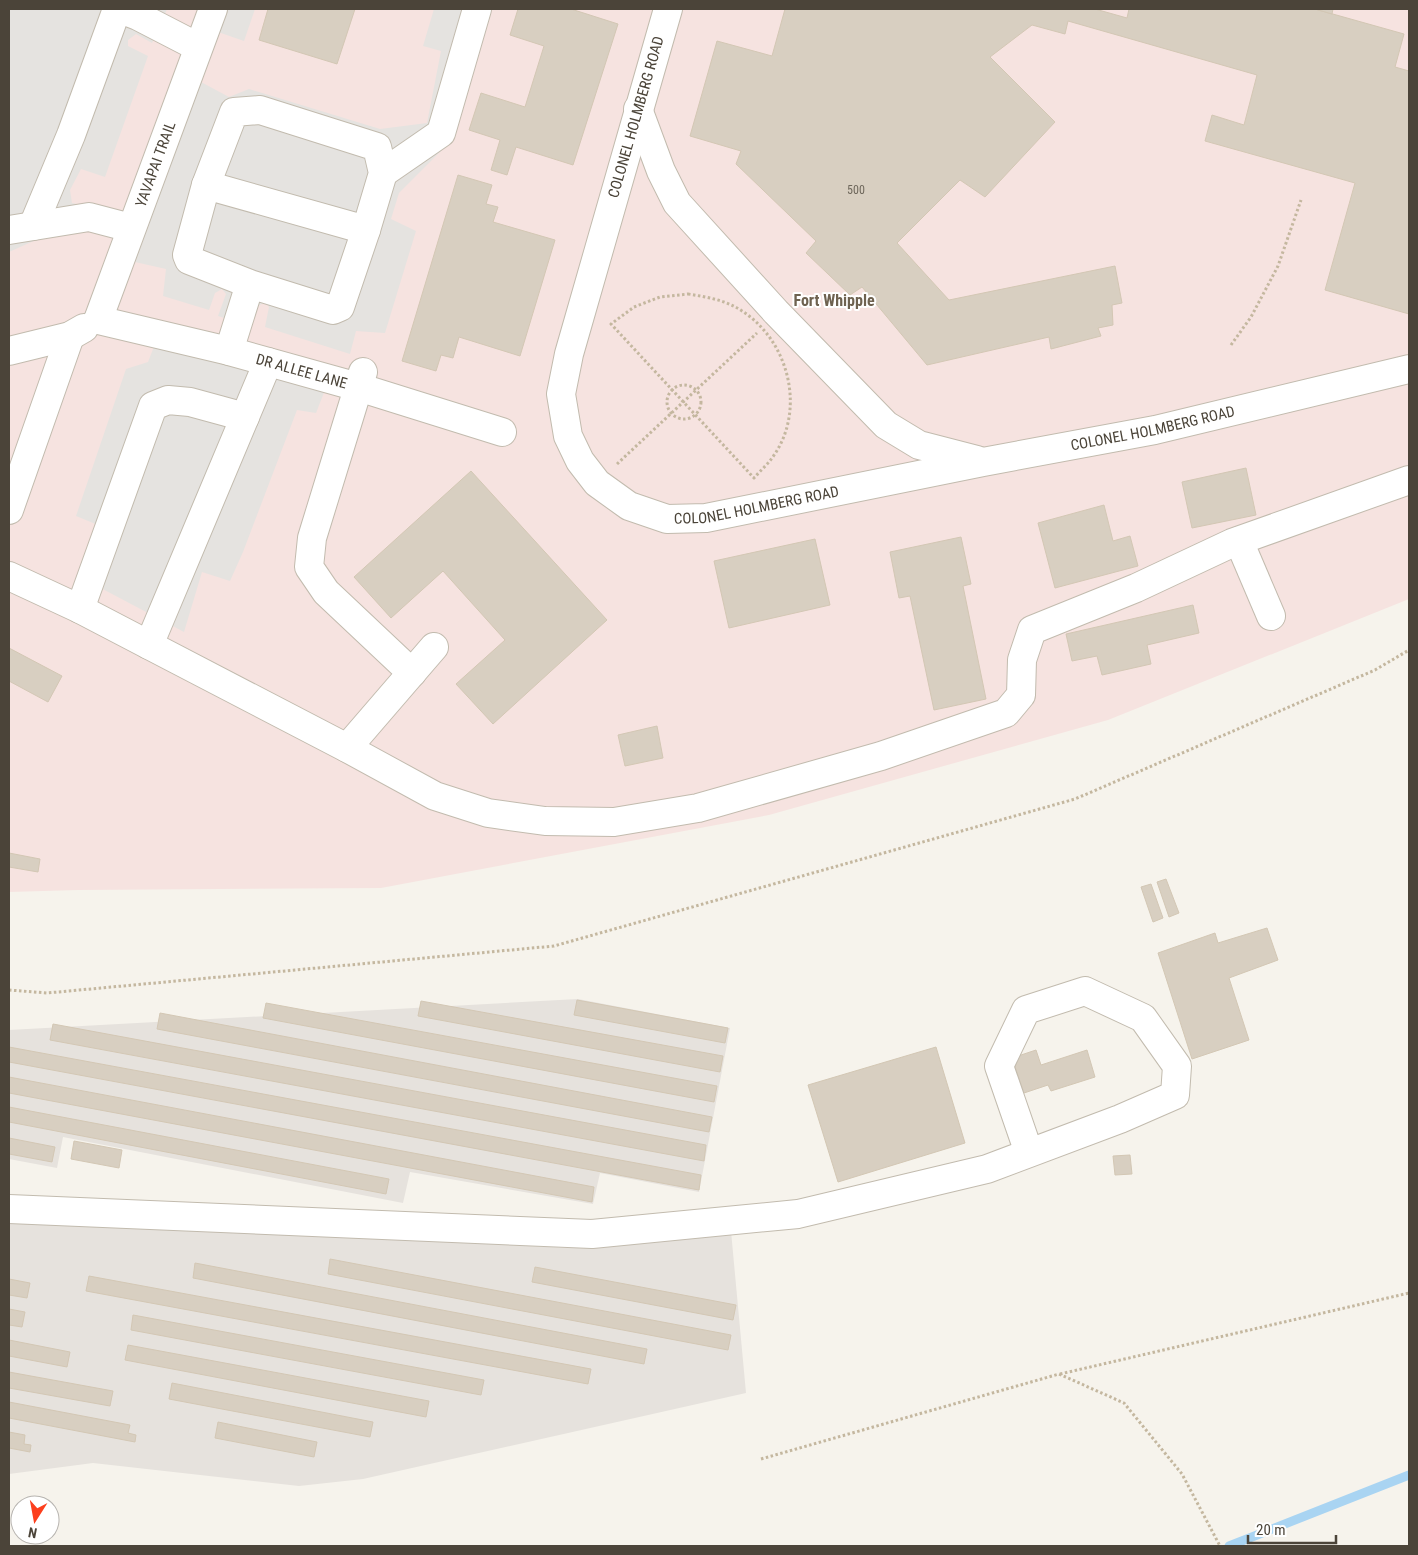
<svg xmlns="http://www.w3.org/2000/svg" width="1418" height="1555" viewBox="0 0 1418 1555" font-family="'Roboto Condensed',sans-serif">
<rect width="100%" height="100%" fill="#f6f3ec"/>
<g fill="#e6e2dd">
<polygon points="578,999 730,1028 699,1192 600,1173 593,1204 410,1172 403,1203 63,1137 57,1168 9,1159 9,1030"/>
<polygon points="9,1220 570,1248 731,1231 746,1393 363,1479 299,1486 93,1463 9,1474"/>
</g>
<polygon fill="#f6e3e0" points="9,9 1409,9 1409,599 1108,720 769,815 381,888 78,890 9,892"/>
<g fill="#e5e3e0">
<polygon points="9,9 167,9 152,43 136,34 128,40 128,46 148,56 105,177 81,169 70,190 72,203 98,208 47,235 9,252"/>
<polygon points="227,9 255,9 244,41 218,32"/>
<polygon points="434,9 481,9 453,129 440,152 399,193 391,219 416,231 385,333 356,331 350,354 265,327 269,307 265,302 258,306 251,326 218,316 226,294 222,289 215,293 209,310 163,296 166,269 135,262 201,82 229,97 249,89 380,129 427,123 441,51 423,46"/>
<polygon points="155,344 325,390 316,413 297,410 243,552 230,581 202,572 184,632 78,576 98,525 76,516 126,369 148,362"/>
</g>
<g fill="none" stroke-linecap="round" stroke-linejoin="round">
<polyline stroke="#a9d4f2" stroke-width="9" points="1229,1546 1409,1475"/>
</g>
<g fill="#d8cfc1" stroke="#d3c7b4">
<polygon points="268,9 355,9 337,64 259,40"/>
<polygon points="518,9 571,9 618,24 573,165 516,147 507,175 491,170 500,140 469,130 481,93 525,107 544,46 510,35"/>
<polygon points="785,9 1095,9 1127,18 1129,9 1315,9 1404,34 1395,67 1409,71 1409,314 1325,290 1355,183 1205,141 1212,115 1244,125 1257,75 1068,21 1065,34 1032,25 990,57 1055,122 985,197 960,180 897,243 949,300 1115,266 1122,303 1112,305 1113,325 1098,328 1101,336 1051,349 1049,337 927,365 862,287 850,295 806,253 816,241 736,164 741,151 690,136 717,41 772,56"/>
<polygon points="1315,9 1333,9 1332,14"/>
<polygon points="458,175 492,185 486,204 498,207 493,222 555,240 520,356 459,337 453,358 441,355 436,371 402,361"/>
<polygon points="1246,468 1256,515 1192,528 1182,482"/>
<polygon points="471,471 607,620 493,724 456,684 505,640 443,571 391,618 354,577"/>
<polygon points="1104,505 1113,541 1130,536 1138,566 1055,588 1038,523"/>
<polygon points="961,537 971,584 963,586 986,699 934,710 910,596 899,598 890,552"/>
<polygon points="815,539 830,605 729,628 714,561"/>
<polygon points="1193,605 1199,633 1147,645 1151,664 1102,675 1097,656 1072,661 1066,634"/>
<polygon points="9,648 62,676 48,702 9,681"/>
<polygon points="657,726 663,758 625,766 618,735"/>
<polygon points="9,853 40,859 38,872 9,867"/>
<polygon points="1166,879 1179,913 1169,917 1157,882"/>
<polygon points="1151,884 1163,918 1153,922 1141,887"/>
<polygon points="1267,928 1278,960 1229,978 1249,1040 1192,1059 1158,953 1215,933 1218,943"/>
<polygon points="577,1000 728,1028 725,1043 574,1015"/>
<polygon points="421,1001 723,1056 720,1072 418,1016"/>
<polygon points="266,1003 717,1086 714,1102 263,1018"/>
<polygon points="160,1013 712,1117 709,1132 157,1029"/>
<polygon points="53,1024 706,1145 704,1161 50,1040"/>
<polygon points="9,1047 701,1175 699,1190 9,1062"/>
<polygon points="936,1047 965,1143 838,1182 808,1085"/>
<polygon points="1036,1050 1041,1065 1087,1050 1095,1077 1051,1091 1048,1085 1024,1093 1012,1058"/>
<polygon points="9,1077 594,1187 592,1202 9,1093"/>
<polygon points="9,1107 389,1179 386,1194 9,1122"/>
<polygon points="9,1138 55,1147 52,1162 9,1154"/>
<polygon points="74,1141 122,1150 119,1168 71,1159"/>
<polygon points="1130,1155 1132,1174 1115,1175 1113,1156"/>
<polygon points="330,1259 731,1335 728,1350 328,1274"/>
<polygon points="195,1263 647,1349 644,1364 193,1278"/>
<polygon points="535,1267 736,1305 733,1320 532,1282"/>
<polygon points="89,1276 591,1369 588,1384 86,1291"/>
<polygon points="9,1279 30,1283 27,1298 9,1295"/>
<polygon points="9,1309 25,1312 22,1327 9,1325"/>
<polygon points="133,1315 484,1380 481,1395 131,1330"/>
<polygon points="9,1340 70,1352 67,1367 9,1356"/>
<polygon points="128,1345 429,1401 426,1417 125,1360"/>
<polygon points="9,1372 113,1391 110,1406 9,1388"/>
<polygon points="172,1383 373,1422 370,1437 169,1399"/>
<polygon points="9,1402 130,1425 128,1433 136,1435 135,1442 9,1418"/>
<polygon points="218,1422 317,1442 314,1457 215,1438"/>
<polygon points="9,1432 25,1435 24,1444 31,1445 30,1452 9,1448"/>
</g>
<g fill="none" stroke-linecap="round" stroke-linejoin="round">
<g stroke="#c2bbae" stroke-width="30">
<g id="minor">
<polyline points="120,9 138,16 198,47"/>
<path id="s1" d="M 668,9 L 569,354 L 561,394 L 568,436 L 580,461 L 597,483 L 629,506 L 667,519 L 706,518 L 983,462 L 1155,430 L 1409,369"/>
<polyline points="638,109 661,171 677,203 776,312 886,425 919,445 977,460"/>
<polyline points="383,173 441,133 477,9"/>
<polyline points="206,185 366,230"/>
<polyline points="33,226 71,135 117,9"/>
<polyline points="9,230 89,217 131,228"/>
<path id="s2" d="M 98,320 L 229,351 L 358,387 L 502,432"/>
<path id="s3" d="M 98,320 L 213,9"/>
<polyline points="9,351 70,336 84,328"/>
<polyline points="229,351 250,284 333,310 340,307 366,230 383,173 377,147 260,110 234,112 206,185 187,255 189,260 250,284"/>
<polyline points="363,372 312,538 309,567 326,592 412,673"/>
<polyline points="9,510 70,336"/>
<polyline points="1239,541 1271,616"/>
<polyline points="9,576 80,609 149,645 347,748 435,796 488,813 545,821 614,822 698,808 881,756 1006,713 1021,695 1022,660 1032,630 1136,588 1232,543 1409,480"/>
<polyline points="80,609 153,406 168,400 190,402 245,417"/>
<polyline points="149,645 268,362"/>
<polyline points="347,748 434,647"/>
<polyline points="9,1209 592,1234 798,1214 987,1169 1120,1119 1175,1095 1177,1066 1143,1018 1085,991 1026,1010 999,1066 1029,1153"/>
</g>
</g>
<g stroke="#c4b79f" stroke-width="3" stroke-dasharray="2.5 2.5" stroke-linecap="butt">
<path d="M 688,294 C 707,297 726,300 742,311 C 789,341 807,411 772,458 C 767,465 760,471 754,478 L 611,324 L 634,307 L 660,297 Z"/>
<polyline points="1231,345 1251,317 1278,266 1301,200"/>
<circle cx="684" cy="402" r="17"/>
<polyline points="617,464 757,333"/>
<polyline points="9,990 47,993 554,946 1075,799 1375,670 1409,650"/>
<polyline points="1060,1374 1409,1293"/>
<polyline points="761,1459 1059,1374 1124,1403 1182,1474 1220,1546"/>
</g>
<use href="#minor" stroke="#fff" stroke-width="28"/>
</g>
<g text-anchor="middle" stroke-width="4" stroke-linejoin="round" paint-order="stroke">
<g font-size="12" fill="#6e675b">
<text x="856" y="194">500</text>
</g>
<g font-size="15" fill="#4b4439" stroke="#fff">
<text transform="translate(636 117) rotate(-74)" y="5">COLONEL HOLMBERG ROAD</text>
<text dy="5" stroke="none"><textPath href="#s3" startOffset="166">YAVAPAI TRAIL</textPath></text>
<text dy="5" stroke="none"><textPath href="#s2" startOffset="210">DR ALLEE LANE</textPath></text>
<text dy="5" stroke="none"><textPath href="#s1" startOffset="1072">COLONEL HOLMBERG ROAD</textPath></text>
<text dy="5" stroke="none"><textPath href="#s1" startOffset="668">COLONEL HOLMBERG ROAD</textPath></text>
</g>
<g font-size="16" font-weight="bold" fill="#6e6250" stroke="#fff">
<text x="834" y="306">Fort Whipple</text>
</g>
</g>
<rect width="1418" height="1555" fill="none" stroke="#4b4439" stroke-width="20"/>
<g transform="translate(35 1520) rotate(191)"><circle r="24" fill="#ffffff" stroke="#b7b4b0"/>
<path d="M0-4L9 19L0 12L-9 19Z" fill="#fc3f1d"/>
<text y="-8" font-size="14" font-weight="bold" text-anchor="middle" fill="#4b4439">N</text>
</g>
<path d="M1248 1535v8h88v-8" fill="none" stroke="#4b4439" stroke-width="2.5"/>
<text x="1256" y="1535" font-size="15" fill="#4b4439" stroke="#ffffff" stroke-width="4" paint-order="stroke">20 m</text>
</svg>
